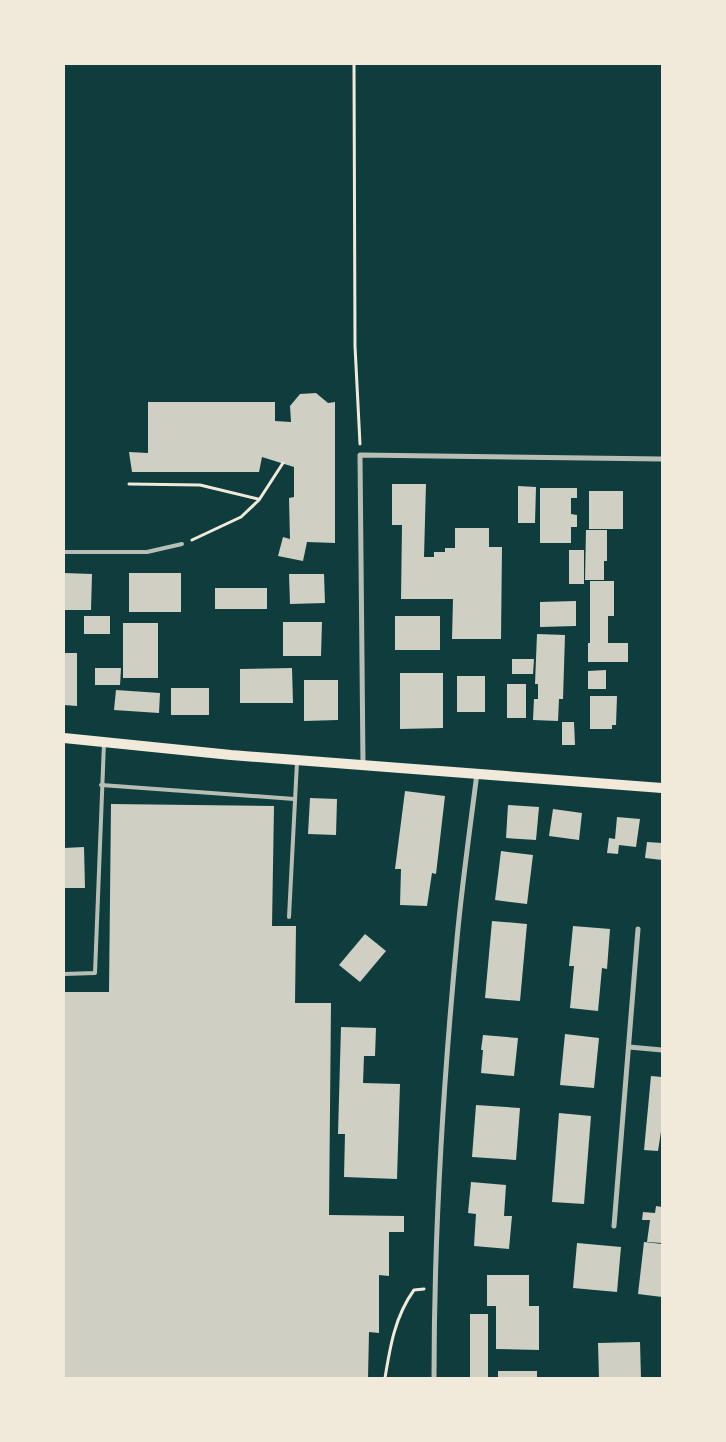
<svg xmlns="http://www.w3.org/2000/svg" width="726" height="1442" viewBox="0 0 726 1442" font-family="Ubuntu,sans-serif">
<rect width="100%" height="100%" fill="#0f3d3e"/>
<g fill="#cfcfc3">
<polygon points="316,393 328,403 335,402 335,543 307,542 303,561 278,556 283,537 290,539 289,498 294,497 294,467 262,457 259,472 132,472 129,452 148,453 148,402 275,402 275,421 291,422 290,406 300,394"/>
<polygon points="392,484 426,484 424,557 434,557 434,552 445,552 445,548 455,548 455,528 489,528 489,547 502,547 501,639 452,639 453,599 401,599 402,525 392,525"/>
<polygon points="518,486 536,487 535,523 518,523"/>
<polygon points="540,488 577,488 577,498 571,498 571,514 577,515 577,527 571,527 571,543 540,543"/>
<rect x="589" y="491" width="34" height="38"/>
<polygon points="586,530 607,530 607,561 604,561 604,580 585,580"/>
<rect x="569" y="550" width="15" height="34"/>
<polygon points="64,573 92,574 91,610 64,610"/>
<rect x="129" y="573" width="52" height="39"/>
<polygon points="289,574 324,574 325,603 290,604"/>
<polygon points="590,581 614,581 614,616 608,616 608,643 628,643 628,662 588,662 588,643 590,643"/>
<rect x="215" y="588" width="52" height="21"/>
<polygon points="576,601 576,626 540,627 540,602"/>
<rect x="84" y="616" width="26" height="18"/>
<rect x="395" y="616" width="45" height="34"/>
<polygon points="283,622 322,622 321,656 283,656"/>
<rect x="123" y="623" width="35" height="55"/>
<polygon points="537,634 565,635 563,699 559,699 558,721 533,720 534,699 538,699 538,684 535,684"/>
<polygon points="64,653 77,653 77,706 64,705"/>
<polygon points="512,659 534,659 533,674 512,674"/>
<polygon points="95,668 121,668 120,685 95,685"/>
<polygon points="292,668 293,703 240,703 240,669"/>
<polygon points="606,670 606,689 588,689 588,671"/>
<polygon points="400,673 443,673 443,728 400,729"/>
<rect x="457" y="676" width="28" height="36"/>
<polygon points="304,680 338,680 338,720 304,721"/>
<rect x="507" y="684" width="19" height="34"/>
<rect x="171" y="688" width="38" height="27"/>
<polygon points="116,690 160,693 159,713 114,710"/>
<polygon points="590,696 617,696 616,725 612,725 612,729 590,729"/>
<polygon points="562,722 574,722 575,745 562,745"/>
<polygon points="405,791 445,796 436,874 432,873 427,906 400,905 401,869 395,869"/>
<polygon points="310,798 337,799 336,835 308,834"/>
<polygon points="111,804 274,806 272,926 296,926 295,1003 331,1003 329,1215 404,1216 404,1232 389,1232 389,1276 379,1275 379,1333 369,1332 368,1378 64,1378 64,992 109,992"/>
<polygon points="508,805 539,807 536,840 506,838"/>
<polygon points="553,809 582,813 579,840 549,836"/>
<polygon points="617,817 640,819 636,847 619,845 618,854 607,853 609,838 615,839"/>
<polygon points="647,842 662,843 662,860 645,858"/>
<polygon points="84,847 85,888 64,888 64,848"/>
<polygon points="501,851 533,855 527,904 495,900"/>
<polygon points="492,921 527,924 520,1001 485,998"/>
<polygon points="573,926 610,929 607,969 602,968 598,1011 570,1008 574,966 569,966"/>
<polygon points="365,934 386,951 360,982 339,965"/>
<polygon points="341,1027 376,1028 375,1056 364,1056 363,1083 400,1084 397,1179 344,1177 345,1134 338,1134"/>
<polygon points="565,1034 599,1038 594,1088 560,1085"/>
<polygon points="483,1035 518,1038 514,1076 481,1073 483,1050 481,1050"/>
<polygon points="651,1076 662,1077 662,1125 658,1151 644,1150"/>
<polygon points="476,1105 520,1108 516,1160 472,1157"/>
<polygon points="559,1113 591,1116 584,1204 552,1202"/>
<polygon points="471,1182 506,1185 504,1216 512,1216 509,1249 474,1246 476,1214 468,1213"/>
<polygon points="656,1206 662,1207 662,1243 647,1242 650,1220 642,1220 643,1212 655,1213"/>
<polygon points="644,1242 662,1244 662,1297 638,1294"/>
<polygon points="577,1243 621,1247 617,1292 573,1288"/>
<polygon points="487,1275 529,1275 529,1306 539,1306 539,1350 496,1349 496,1306 487,1306"/>
<rect x="470" y="1314" width="18" height="64"/>
<polygon points="640,1342 641,1378 599,1378 598,1343"/>
<rect x="498" y="1371" width="39" height="7"/>
</g>
<g fill="none" stroke-linecap="round" stroke-linejoin="round">
<g stroke="#f1e9da" stroke-width="3">
<polyline points="354,64 355,346 360,444"/>
<polyline points="129,484 200,485 258,499"/>
<polyline points="192,540 241,517 259,500 283,463"/>
<path d="M 385,1378 C 390,1347 395,1316 414,1290 L 424,1289"/>
</g>
<g stroke="#b8beb3" stroke-width="4">
<polyline points="64,552 147,552 182,544"/>
<polyline points="101,785 294,799"/>
<polyline points="289,917 297,762"/>
<polyline points="64,974 95,973 104,743"/>
</g>
<g stroke="#b8beb3" stroke-width="5">
<polyline points="363,764 360,455 662,459"/>
<polyline points="629,1047 662,1050"/>
<polyline points="614,1226 638,929"/>
<path d="M 434,1378 C 434,1232 443,1085 457,939 C 462,884 470,829 477,773"/>
</g>
<polyline stroke="#f1e9da" stroke-width="10" points="64,738 231,755 662,788"/>
</g>
<rect width="726" height="1442" fill="none" stroke="#f1e9da" stroke-width="130"/>
</svg>
